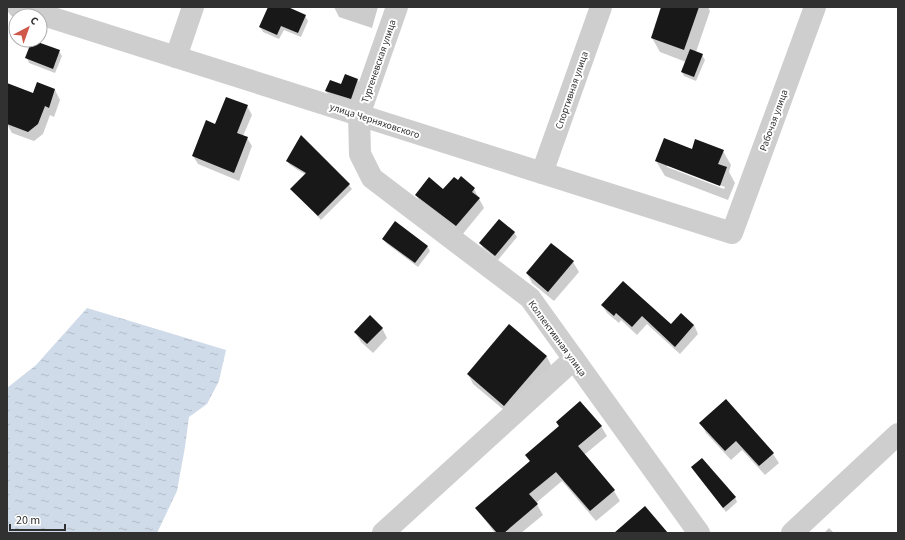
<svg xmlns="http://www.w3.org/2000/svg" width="905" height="540" viewBox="0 0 905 540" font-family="'Source Sans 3',sans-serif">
<defs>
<pattern id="water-ripples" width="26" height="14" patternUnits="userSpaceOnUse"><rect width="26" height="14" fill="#d0dbe9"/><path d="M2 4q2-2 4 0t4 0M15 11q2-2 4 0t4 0" fill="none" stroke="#b3bcc8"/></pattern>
</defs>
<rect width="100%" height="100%" fill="#fff"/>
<polygon fill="url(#water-ripples)" points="87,308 226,350 219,381 207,404 189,417 185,447 177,491 157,533 7,533 7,388 36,365"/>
<g fill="#0003" fill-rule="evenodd">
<polygon points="269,7 285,7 305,16 308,21 301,37 284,30 279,39 263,32 260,27"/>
<polygon points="334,7 378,7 372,28 339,17"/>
<polygon points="663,7 708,7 710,11 696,52 702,55 705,60 696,81 684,76 682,72 686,62 660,52 652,38"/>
<polygon points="59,51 62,56 55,73 29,63 27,58"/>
<polygon points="358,80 360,85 354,104 329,96 326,91"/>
<polygon points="38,83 55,90 60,100 54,117 50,115 43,134 34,141 12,133 7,124 7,84 34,94"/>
<polygon points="247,106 252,115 243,136 247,138 252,146 239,181 198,164 193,156 216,125"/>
<path d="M 692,150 L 723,151 L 731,165 L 729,172 L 735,183 L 728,200 L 665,176 L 656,161 ZM 667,165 L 725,187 L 724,189 L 667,167 Z"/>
<polygon points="287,161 349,185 352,189 321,220 291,189 306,175 290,165"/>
<polygon points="474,189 484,208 462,235 421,205 416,195 444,190"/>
<polygon points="514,232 517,237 498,260 483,248 480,243"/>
<polygon points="383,239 427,246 430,251 418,267 386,243"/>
<polygon points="573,262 579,272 554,301 532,283 527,273"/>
<polygon points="623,282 671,326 681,314 694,325 698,334 680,354 647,324 637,335 621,320 619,323 607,313 602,305"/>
<polygon points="510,325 547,357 552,367 510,415 473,384 468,374"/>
<polygon points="382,328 387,338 373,353 361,342 355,332"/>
<polygon points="726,401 773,454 779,463 765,475 742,450 731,460 706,433 701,423"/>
<polygon points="557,422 601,426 607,436 584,455 614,491 620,501 596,521 562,481 536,503 543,515 521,533 495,533 476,508 530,462 526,455 559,427"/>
<polygon points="692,468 735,497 737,502 726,512"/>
<polygon points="829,528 834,533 824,533"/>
</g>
<g fill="#181818">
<polygon points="268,7 288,7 306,15 298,33 281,26 277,35 259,27"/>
<polygon points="661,7 699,7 684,50 651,38"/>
<polygon points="32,40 60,50 53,69 25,58"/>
<polygon points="690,49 703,54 694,77 681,72"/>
<polygon points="345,74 358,79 351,99 325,91 330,80 341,84"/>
<polygon points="37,82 55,89 49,108 45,106 38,124 28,132 7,124 7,83 33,93"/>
<polygon points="226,97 248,105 237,133 248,137 234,173 192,156 206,120 215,124"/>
<polygon points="301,135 350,184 318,216 290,189 306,173 286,161"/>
<polygon points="664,138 692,149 695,139 724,150 718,164 727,167 720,186 655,161"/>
<polygon points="461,176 475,188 472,192 480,198 456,226 415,195 429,177 443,189 454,177 458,180"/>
<polygon points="499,219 515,232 495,256 479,243"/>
<polygon points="395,221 428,246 415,263 382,239"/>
<polygon points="551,243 574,261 548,292 526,273"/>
<polygon points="623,281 671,324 681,313 694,325 675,347 642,316 632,327 616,313 614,316 601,305"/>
<polygon points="370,315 383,328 367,344 354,332"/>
<polygon points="509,324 547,356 504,406 467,374"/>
<polygon points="726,399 774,453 759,466 736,441 725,451 699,423"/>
<polygon points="580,401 602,426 578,446 615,490 590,511 556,472 529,494 538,504 504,533 497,533 475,508 530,461 525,455 559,426 556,422"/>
<polygon points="702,458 736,497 723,508 691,467"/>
<polygon points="645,506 668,533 614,533"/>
</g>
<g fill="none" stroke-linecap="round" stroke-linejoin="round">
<g stroke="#cecece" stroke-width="22">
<polyline points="18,7 732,233 815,7"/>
<polyline points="397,7 359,115 360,154 372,178 530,298 699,533"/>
<polyline points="176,57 193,7"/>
<polyline points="542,173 601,7"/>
<polyline points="383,533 574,359"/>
<polyline points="792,533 898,434"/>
</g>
</g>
<g text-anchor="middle" stroke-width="4" stroke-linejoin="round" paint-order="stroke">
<g font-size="10" fill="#313131" stroke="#fff">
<text transform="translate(378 61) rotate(-71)" y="4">Тургеневская улица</text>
<text transform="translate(571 90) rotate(-71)" y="4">Спортивная улица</text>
<text transform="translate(375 120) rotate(18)" y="4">улица Черняховского</text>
<text transform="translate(773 120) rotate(-70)" y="4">Рабочая улица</text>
<text transform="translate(558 338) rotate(54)" y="4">Коллективная улица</text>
</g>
</g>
<rect width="905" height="540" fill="none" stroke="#313131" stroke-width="16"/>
<g transform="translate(28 28) rotate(41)"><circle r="19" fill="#ffffff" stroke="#adadad"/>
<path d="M0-3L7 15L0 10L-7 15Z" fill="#d0584b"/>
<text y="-6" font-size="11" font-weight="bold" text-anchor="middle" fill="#313131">С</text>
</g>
<path d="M10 524v6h55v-6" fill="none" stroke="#313131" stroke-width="2"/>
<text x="16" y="524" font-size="12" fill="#313131" stroke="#ffffff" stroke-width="3" paint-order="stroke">20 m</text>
</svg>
